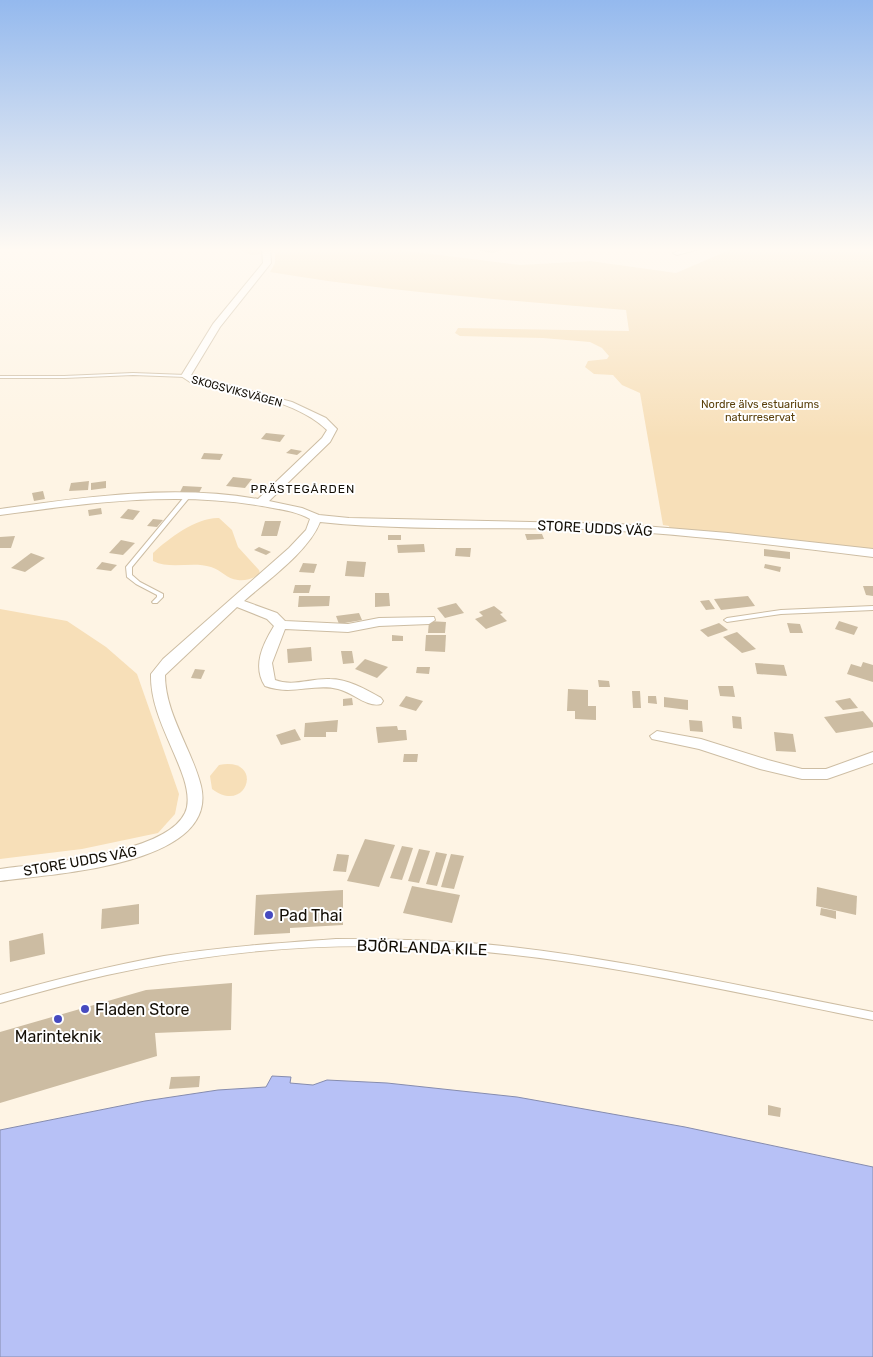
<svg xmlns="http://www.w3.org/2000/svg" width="873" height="1357" viewBox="0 0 873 1357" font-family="Rubik,sans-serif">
<rect width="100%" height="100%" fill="#fef4e4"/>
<g fill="#f7dfb8">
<path d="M 195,248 L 383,248 L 520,265 L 590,261 L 676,273 L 734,248 L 873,248 L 873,549 L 670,531 L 669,526 L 663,525 L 640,393 L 622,385 L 613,375 L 594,374 L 585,367 L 588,361 L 607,359 L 609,356 L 602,348 L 590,342 L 543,338 L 460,336 L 455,333 L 458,328 L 629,331 L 626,310 C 507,300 388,292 270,272 L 275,263 L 275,253 L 251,255 L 238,249 Z"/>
<path d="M 219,518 L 232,530 L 238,547 L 259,570 L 260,574 C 253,578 246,581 238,580 C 226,579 222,570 211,567 C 192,561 171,570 153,561 L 153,553 C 169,538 197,517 219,518 Z"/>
<polygon points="0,609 67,621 106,647 137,674 179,794 175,814 158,833 82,849 0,859"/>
<path d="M 219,765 C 265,756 248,816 212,789 L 210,776 Z"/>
</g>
<polygon fill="#b7c1f6" stroke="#868cae" points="272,1076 291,1077 290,1083 313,1085 327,1080 387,1083 517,1097 685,1127 873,1167 873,1357 0,1357 0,1130 145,1101 218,1090 266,1087"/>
<g fill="#ccbca2">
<polygon points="483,248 484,248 502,250 493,253 480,251"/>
<polygon points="266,433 285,435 280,442 261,439"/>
<polygon points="291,449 302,451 297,455 286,453"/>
<polygon points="204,453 223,454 220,460 201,459"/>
<polygon points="233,477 252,479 245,488 226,486"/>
<polygon points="89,481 88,490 69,491 71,483"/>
<polygon points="106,481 106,488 91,490 91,483"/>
<polygon points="183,486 202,487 199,493 180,492"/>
<polygon points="43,491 45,499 34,501 32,493"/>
<polygon points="101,508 102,514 89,516 88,510"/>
<polygon points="128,509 140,511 133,520 120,518"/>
<polygon points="153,519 163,520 157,527 147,526"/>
<polygon points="265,521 281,521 277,536 261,536"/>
<polygon points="525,534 542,534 544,539 527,540"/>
<rect x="388" y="535" width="13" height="5"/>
<polygon points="15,536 11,548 0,548 0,537"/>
<polygon points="121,540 135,543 123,555 109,553"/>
<polygon points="424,544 425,552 398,553 397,545"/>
<polygon points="259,547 271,552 266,555 254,550"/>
<polygon points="456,548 471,548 470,557 455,556"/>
<polygon points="764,549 790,552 790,559 764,556"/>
<polygon points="31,553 45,558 25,572 11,568"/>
<polygon points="347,561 366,562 364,577 345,576"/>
<polygon points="102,562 117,565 111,571 96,569"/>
<polygon points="303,563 317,564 314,573 299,572"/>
<polygon points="765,564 781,567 780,572 764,568"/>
<polygon points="295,585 311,585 309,593 293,593"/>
<polygon points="863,586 873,586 873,596 866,595"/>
<polygon points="375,593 389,593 390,606 375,607"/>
<polygon points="299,596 330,596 329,606 298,607"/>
<polygon points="748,596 755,606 721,610 714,599"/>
<polygon points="709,600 715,609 706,610 700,601"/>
<polygon points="456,603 464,613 445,618 437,608"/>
<polygon points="494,606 503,613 500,614 507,621 486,629 475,619 483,616 479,612"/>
<polygon points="359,613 362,620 339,624 336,616"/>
<polygon points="429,621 446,622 445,633 428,633"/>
<polygon points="839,621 858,627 854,635 835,629"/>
<polygon points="719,623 728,630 708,637 700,630"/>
<polygon points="787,623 800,624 803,633 790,633"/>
<polygon points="737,632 756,649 742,653 723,637"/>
<polygon points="392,635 403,636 403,641 392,641"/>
<polygon points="426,635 446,635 445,652 425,651"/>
<polygon points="311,647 312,661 288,663 287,649"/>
<polygon points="341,651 352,651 354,663 343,664"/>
<polygon points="365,659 388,667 377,678 355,669"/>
<polygon points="863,662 873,665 873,682 847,674 851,664 861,667"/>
<polygon points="755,663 784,665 787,676 757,674"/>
<polygon points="417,667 430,667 429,674 416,673"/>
<polygon points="195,669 205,670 201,679 191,678"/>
<polygon points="598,680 609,681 610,687 599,687"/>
<polygon points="718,686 733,686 735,697 720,696"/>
<polygon points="568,689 588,690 588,706 596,706 596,720 575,719 575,711 567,711"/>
<polygon points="632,691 640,691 641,708 633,708"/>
<polygon points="406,696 423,701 416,711 399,706"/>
<polygon points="648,696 656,696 657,704 648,703"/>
<polygon points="664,697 688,700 688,710 664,707"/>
<polygon points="352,698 353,705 343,706 343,699"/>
<polygon points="850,698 858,708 843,710 835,701"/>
<polygon points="863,711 873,723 873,727 836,733 824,717"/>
<polygon points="732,716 741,717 742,729 733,728"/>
<polygon points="338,720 337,732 326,732 326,737 304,737 305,723"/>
<polygon points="689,720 702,721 703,732 690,731"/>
<polygon points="397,726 398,730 406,730 407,740 378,743 376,727"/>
<polygon points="295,729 301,740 281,745 276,735"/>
<polygon points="774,732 793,734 796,752 776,751"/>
<polygon points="404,754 418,754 417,762 403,762"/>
<polygon points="365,839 395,845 379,887 347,881"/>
<polygon points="402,846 413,848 402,880 390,878"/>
<polygon points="419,849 430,851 419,883 408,881"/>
<polygon points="436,852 447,854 437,886 426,884"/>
<polygon points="337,854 349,855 346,872 333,871"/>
<polygon points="451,854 464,856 454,889 441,887"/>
<polygon points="412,886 460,895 452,923 403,913"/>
<polygon points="817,887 857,896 856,915 816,906"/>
<polygon points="343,890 343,925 290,928 290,933 254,935 256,895"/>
<polygon points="139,904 139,924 101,929 102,909"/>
<polygon points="821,908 836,911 836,919 820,915"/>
<polygon points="43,933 45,954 10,962 9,941"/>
<polygon points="232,983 231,1030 155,1033 157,1056 0,1103 0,1032 146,990"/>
<polygon points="200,1076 199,1087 169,1089 171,1077"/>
<polygon points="768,1105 781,1108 780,1117 768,1115"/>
</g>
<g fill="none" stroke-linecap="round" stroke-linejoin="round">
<g stroke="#cdbda3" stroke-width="2">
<g id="lane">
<polygon points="133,373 186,375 188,376 186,377 133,375 64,378 0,378 0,376 64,376"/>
<polygon points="187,495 189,496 189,498 132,567 132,575 140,582 163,594 163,597 157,603 153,603 152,602 157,597 157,595 136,584 127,577 126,567 185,496"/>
<polygon points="873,606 873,610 781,614 727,622 724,620 727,618 781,610"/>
<path d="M 336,939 C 391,939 447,940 503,946 C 627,960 750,988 873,1012 L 873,1020 C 732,992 591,958 448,949 C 334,941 219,950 107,975 C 71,983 36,993 0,1003 L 0,995 C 54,980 108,966 164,956 C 221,947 278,943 336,939 Z"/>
</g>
</g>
<g stroke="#cdbda3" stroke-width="2">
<g id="street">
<path d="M 262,248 L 270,248 L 271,263 L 220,327 L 191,375 L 292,402 L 326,418 L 337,429 L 330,442 L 269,501 L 302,508 L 319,515 L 349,518 L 619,524 L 728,533 L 873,549 L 873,557 C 776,545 679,533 582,529 C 495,527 407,531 320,522 C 309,551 268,580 244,601 L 277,613 L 285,621 L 348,624 L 379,618 L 434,617 L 435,620 L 429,624 L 379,626 L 348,632 L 285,629 L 272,663 L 275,680 C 293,687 311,678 330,679 C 348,679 365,689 381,698 L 383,701 L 381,704 C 367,708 352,692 338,689 C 313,683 292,696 265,686 C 252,666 263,644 274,626 L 267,619 L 237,607 L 165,675 C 165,714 192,749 201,786 C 220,866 50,874 0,881 L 0,869 C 42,863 165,855 185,813 C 190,803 187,789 184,779 C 173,745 150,711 151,674 L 163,659 L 289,548 L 306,530 L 310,519 C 296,511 278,509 262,506 C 175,491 87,503 0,515 L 0,509 C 85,497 173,484 258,499 L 322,438 L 327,430 C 292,397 234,393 190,382 L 181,376 L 213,324 L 263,263 Z"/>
<polygon points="688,248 703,248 677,255 673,253"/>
<polygon points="657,731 701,739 768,760 802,769 826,769 873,752 873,763 827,779 802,779 760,769 699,749 652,739 650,736"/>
</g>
</g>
<use href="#lane" fill="#fff" fill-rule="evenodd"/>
<use href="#street" fill="#fff" fill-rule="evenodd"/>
</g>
<linearGradient id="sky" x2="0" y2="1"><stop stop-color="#94b9ee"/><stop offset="0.57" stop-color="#fffaf3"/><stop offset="1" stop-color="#fffaf3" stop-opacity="0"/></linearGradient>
<rect width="873" height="438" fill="url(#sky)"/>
<g fill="#464abf" stroke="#fff" stroke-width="2">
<circle cx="269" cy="915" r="5"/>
<circle cx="85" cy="1009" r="5"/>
<circle cx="58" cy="1019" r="5"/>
</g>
<g text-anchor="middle" stroke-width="4" stroke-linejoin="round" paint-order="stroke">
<g font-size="11" fill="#140f06" stroke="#fff">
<text transform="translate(237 391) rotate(15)" y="4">SKOGSVIKSVÄGEN</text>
</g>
<g font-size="11" fill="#593f0a" stroke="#fff">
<text x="760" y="408">Nordre älvs estuariums<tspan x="760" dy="13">naturreservat</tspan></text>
</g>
<g font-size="12" letter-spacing="1" fill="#140f06" stroke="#fff">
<text x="303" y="493">PRÄSTEGÅRDEN</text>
</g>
<g font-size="14" fill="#140f06" stroke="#fff">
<text transform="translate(595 528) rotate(3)" y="5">STORE UDDS VÄG</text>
<text transform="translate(80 861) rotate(-10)" y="5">STORE UDDS VÄG</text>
</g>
<g font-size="16" fill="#140f06" stroke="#fff" text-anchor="start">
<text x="279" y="921">Pad Thai</text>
<text x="95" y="1015">Fladen Store</text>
<text x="58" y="1042" text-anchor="middle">Marinteknik</text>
</g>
<g font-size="16" fill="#140f06" stroke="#fff">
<text transform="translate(422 947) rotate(2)" y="6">BJÖRLANDA KILE</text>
</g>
</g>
</svg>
